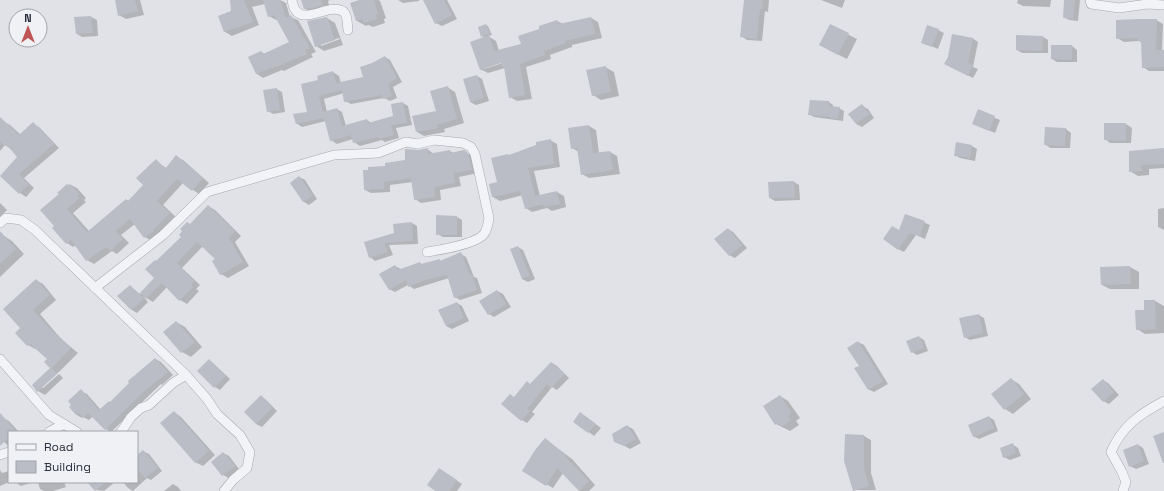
<svg xmlns="http://www.w3.org/2000/svg" width="1164" height="491" viewBox="0 0 1164 491" font-family="'Space Grotesk',sans-serif">
<rect width="100%" height="100%" fill="#e0e2e7"/>
<g fill="#0003" fill-rule="evenodd">
<polygon points="116,0 140,0 144,15 126,19 119,15"/>
<polygon points="231,0 280,0 286,3 290,17 298,20 316,52 311,54 313,57 284,71 282,70 263,78 257,74 249,57 261,52 265,54 290,43 277,19 276,20 269,16 265,4 252,7 259,25 232,36 225,32 219,17 232,12"/>
<polygon points="302,0 330,0 328,1 329,5 312,13 304,8"/>
<polygon points="362,0 378,0 380,1 386,18 384,19 385,23 373,27 368,25 366,26 357,21 351,4"/>
<polygon points="398,0 419,0 419,1 403,3"/>
<polygon points="435,0 447,0 457,19 442,26 436,23"/>
<polygon points="745,0 769,0 768,12 765,11 762,41 747,40 741,36"/>
<polygon points="821,0 845,0 842,8"/>
<polygon points="1018,0 1051,0 1050,7 1023,6 1017,3"/>
<polygon points="1065,0 1080,0 1078,21 1069,20 1064,17"/>
<polygon points="91,17 97,20 98,36 82,37 77,34 75,18"/>
<path d="M 327,18 L 335,23 L 343,45 L 324,51 L 316,46 ZM 339,38 L 340,39 L 321,46 L 321,44 Z"/>
<path d="M 591,18 L 598,22 L 602,38 L 572,45 L 572,47 L 550,55 L 551,59 L 526,67 L 532,99 L 517,101 L 510,97 L 505,68 L 488,73 L 480,69 L 485,38 L 482,36 L 486,25 L 488,26 L 492,35 L 488,36 L 496,41 L 499,51 L 522,44 L 557,21 L 563,24 ZM 505,61 L 506,62 L 484,69 L 484,67 Z"/>
<polygon points="1156,20 1163,24 1162,51 1164,51 1164,71 1149,71 1143,67 1142,43 1139,41 1124,42 1117,38"/>
<polygon points="830,25 857,39 847,59 829,50"/>
<polygon points="938,30 944,33 938,49 922,42"/>
<polygon points="1043,37 1048,40 1048,53 1022,53 1017,50"/>
<polygon points="972,38 978,42 973,67 978,69 973,78 951,66 948,57"/>
<polygon points="1072,46 1077,50 1077,62 1057,62 1052,59"/>
<polygon points="385,57 390,60 402,82 393,87 397,98 390,101 384,98 351,104 345,101 344,93 324,99 327,112 337,109 342,112 346,126 367,120 371,123 394,117 403,103 408,106 412,125 396,128 399,138 385,142 382,140 360,146 354,142 353,139 337,144 331,140 326,121 302,127 296,123 308,112 319,81 333,72 339,76 341,83 364,78 373,64"/>
<polygon points="605,67 614,72 619,96 601,100 593,95"/>
<polygon points="477,76 482,79 489,101 476,105 470,102"/>
<polygon points="447,87 455,92 464,123 444,129 445,132 424,136 417,132 437,112"/>
<polygon points="276,89 282,92 285,112 273,114 268,111"/>
<polygon points="829,102 833,105 833,108 839,108 844,111 843,121 814,117 809,114"/>
<polygon points="862,106 868,109 874,118 862,127 856,124"/>
<polygon points="978,111 1000,120 995,133 979,126"/>
<polygon points="4,122 10,125 21,135 33,124 39,127 59,148 24,178 34,188 26,197 20,193 1,176 19,157 11,149 5,145 0,151 0,126"/>
<polygon points="1105,124 1126,124 1132,128 1131,143 1110,143 1105,139"/>
<polygon points="589,126 596,130 599,153 610,152 617,156 620,174 589,178 582,174 579,152 572,148"/>
<polygon points="1066,129 1071,133 1070,148 1050,148 1045,144"/>
<polygon points="550,140 557,144 560,167 534,171 540,196 557,192 564,196 566,207 552,211 547,208 532,212 526,208 523,195 500,201 493,197 510,156"/>
<polygon points="972,146 977,149 975,161 960,158 955,155"/>
<polygon points="427,149 434,154 450,151 453,153 463,151 473,156 478,173 459,177 461,186 440,190 441,200 421,203 415,199 413,182 390,185 390,192 371,193 365,190 386,167 406,161 418,151"/>
<polygon points="1164,150 1164,168 1149,169 1149,175 1138,176 1130,171"/>
<polygon points="176,157 183,160 209,183 199,194 183,183 163,205 176,217 152,241 145,237 135,224 121,235 129,243 117,254 112,251 94,264 87,260 76,245 73,247 67,243 54,228 71,185 77,188 86,198 84,200 86,202 73,213 89,231 127,200 129,201 144,185 156,161 166,168"/>
<polygon points="299,177 305,180 317,199 309,205 304,202 291,183"/>
<polygon points="794,182 799,185 800,200 775,201 770,198"/>
<polygon points="0,203 7,210 0,217"/>
<polygon points="208,206 215,210 241,236 235,242 249,266 228,278 221,274 217,259 203,246 182,268 200,285 196,289 199,291 187,304 180,300 167,287 153,302 143,296 148,302 137,313 132,310 119,296 130,286 140,294 156,278 156,262 183,237 190,225"/>
<polygon points="1164,208 1164,230 1158,227 1158,209"/>
<polygon points="906,215 930,225 925,239 916,235 904,252 898,249 900,231"/>
<polygon points="457,217 462,220 462,237 443,237 437,234"/>
<polygon points="412,223 417,226 418,244 389,245 393,255 375,261 370,257 365,243 395,234"/>
<polygon points="728,229 733,232 747,248 735,258 729,255"/>
<polygon points="4,236 12,241 24,254 0,277 0,240"/>
<polygon points="518,247 523,250 535,279 528,282 522,279"/>
<polygon points="461,254 466,257 474,277 477,278 482,293 460,300 455,297 449,278 414,289 408,285 395,292 389,289 395,266 401,269 420,263 423,265 439,260 441,261"/>
<polygon points="1130,267 1139,272 1139,289 1110,289 1102,285 1101,268"/>
<polygon points="36,280 43,284 56,300 40,314 61,339 78,353 61,370 41,387 43,388 59,374 63,378 45,395 38,391 52,368 49,359 36,348 35,349 28,345 22,328"/>
<polygon points="497,291 503,294 511,307 494,317 489,314"/>
<polygon points="1145,301 1155,301 1164,306 1164,333 1145,334 1137,329 1145,311"/>
<polygon points="457,303 462,306 469,321 452,329 446,326"/>
<polygon points="979,315 984,318 988,336 970,340 965,337"/>
<polygon points="176,322 185,327 202,347 191,357 182,352"/>
<polygon points="919,337 924,340 928,351 917,355 912,352"/>
<polygon points="858,342 864,345 888,384 874,392 868,389 860,366"/>
<polygon points="155,359 161,362 173,375 162,385 161,384 111,432 106,429 93,416 89,420 83,417 82,418 77,415 70,407 81,391 87,394 101,410 110,403"/>
<polygon points="209,361 214,364 230,379 220,390 215,387"/>
<polygon points="552,363 557,366 569,378 557,390 552,387 532,412 535,414 527,423 522,420 515,398 531,385"/>
<polygon points="1011,379 1019,384 1031,399 1013,414 1005,409"/>
<polygon points="1103,380 1108,383 1119,395 1109,404 1103,401"/>
<polygon points="780,396 788,401 800,418 796,421 799,425 790,431 776,424"/>
<polygon points="261,397 266,400 277,411 262,427 256,424"/>
<polygon points="174,412 181,417 215,455 203,466 195,462"/>
<polygon points="586,417 601,428 594,436 574,421"/>
<polygon points="989,417 994,420 998,431 979,439 973,436"/>
<polygon points="3,418 9,421 19,432 9,432 9,446 0,439 0,421"/>
<polygon points="627,426 633,429 641,443 630,449 621,444"/>
<polygon points="846,435 864,436 871,440 871,473 876,490 854,490"/>
<polygon points="545,439 572,459 595,485 589,491 580,491 563,473 553,488 524,471"/>
<polygon points="1012,444 1018,448 1021,456 1010,460 1004,457"/>
<polygon points="1138,445 1143,448 1149,464 1136,469 1130,466"/>
<polygon points="143,451 149,454 162,471 151,480 147,478 133,491 128,488 123,482 137,482 137,456"/>
<polygon points="223,453 229,456 239,469 229,478 223,475"/>
<polygon points="0,470 2,473 9,471 9,482 0,486"/>
<polygon points="444,472 462,484 457,491 437,491"/>
<polygon points="15,482 33,482 21,486"/>
<polygon points="38,482 64,482 66,487 53,491 44,491 40,489"/>
<polygon points="89,482 115,482 104,491 96,490"/>
<polygon points="173,484 178,487 181,491 164,491"/>
</g>
<g fill="#bbbdc6">
<polygon points="115,0 135,0 138,11 118,16"/>
<polygon points="230,0 244,0 253,22 224,32 218,16 231,11"/>
<polygon points="263,0 280,0 286,18 291,15 310,48 305,50 307,54 276,67 276,66 256,74 248,57 261,51 263,54 289,42 274,15 268,17"/>
<polygon points="301,0 321,0 323,5 313,8 304,9"/>
<polygon points="359,0 374,0 378,14 376,15 377,19 364,23 362,19 356,21 350,3"/>
<polygon points="423,0 444,0 452,15 435,24"/>
<polygon points="744,0 763,0 762,9 760,9 757,39 740,37"/>
<polygon points="1064,0 1075,0 1073,19 1063,18"/>
<polygon points="91,16 93,33 76,34 74,17"/>
<polygon points="327,17 335,40 315,47 307,21"/>
<polygon points="591,17 595,34 565,41 566,43 544,51 545,55 520,64 525,95 509,98 504,67 502,67 501,63 480,70 470,42 489,35 494,51 521,44 518,36 539,29 539,26 557,20 559,24"/>
<polygon points="1139,19 1157,19 1156,50 1164,50 1164,67 1142,68 1141,41 1138,41 1138,38 1116,39 1116,20"/>
<polygon points="486,24 490,33 481,37 478,27"/>
<polygon points="830,24 849,33 838,55 819,45"/>
<polygon points="927,25 939,29 932,47 921,43"/>
<polygon points="952,34 973,38 968,63 973,65 968,76 944,64 948,57"/>
<polygon points="1016,35 1043,36 1042,51 1016,50"/>
<polygon points="1051,45 1072,45 1072,60 1051,59"/>
<polygon points="385,56 397,78 388,84 392,96 383,99 382,95 344,102 342,90 319,96 323,112 337,108 342,126 367,119 368,123 393,116 391,104 403,102 407,123 391,125 394,135 378,139 378,137 353,143 351,135 330,141 324,118 296,124 293,114 307,112 301,84 318,80 317,76 333,71 336,83 363,77 360,67 372,63"/>
<polygon points="606,66 611,92 592,96 586,70"/>
<polygon points="477,75 484,98 470,102 463,79"/>
<polygon points="448,86 457,119 437,125 438,128 416,132 412,116 436,111 430,91"/>
<polygon points="277,88 280,110 267,112 263,90"/>
<polygon points="810,100 829,101 829,106 840,107 838,119 830,118 830,117 808,115"/>
<polygon points="862,104 870,114 856,124 848,114"/>
<polygon points="978,109 995,116 989,131 972,124"/>
<polygon points="0,117 19,135 33,122 54,144 19,174 29,184 19,194 0,176 17,157 6,144 4,146 0,142"/>
<polygon points="1104,123 1126,123 1126,141 1104,140"/>
<polygon points="589,125 593,153 610,151 613,170 581,175 577,148 571,149 568,128"/>
<polygon points="1045,127 1066,128 1065,146 1044,145"/>
<polygon points="551,139 554,164 528,168 535,196 557,191 560,204 544,207 543,204 525,209 520,191 492,197 489,184 497,182 491,158 508,154 509,155 536,145 536,142"/>
<polygon points="956,142 972,145 970,158 954,156"/>
<polygon points="428,148 428,154 450,150 450,153 464,150 467,152 469,156 472,170 454,173 455,183 434,187 435,197 414,200 411,178 384,182 384,189 364,190 363,170 368,170 368,167 385,166 385,163 405,160 405,149 418,150"/>
<polygon points="1164,148 1164,164 1141,165 1142,171 1129,172 1129,151"/>
<polygon points="176,155 203,178 192,191 177,179 157,201 170,213 153,230 154,231 144,238 130,219 116,231 123,239 110,251 106,247 86,261 71,240 66,244 52,228 54,226 40,210 59,194 57,193 67,184 69,185 70,184 80,194 78,196 80,198 67,209 87,232 126,199 128,201 143,185 136,178 156,159 165,169"/>
<polygon points="299,176 313,196 303,202 290,183"/>
<polygon points="794,181 795,198 769,198 768,182"/>
<polygon points="208,205 235,231 229,238 243,262 220,275 212,261 215,259 197,242 177,263 194,281 191,285 193,287 179,301 162,283 146,299 140,293 154,278 145,269 155,260 156,261 181,237 179,235 182,231 180,229 187,222 190,224"/>
<polygon points="905,214 925,221 920,236 910,233 898,250 883,239 892,226 899,230"/>
<polygon points="436,215 457,216 457,235 436,235"/>
<polygon points="412,222 413,241 384,243 388,252 369,258 364,242 394,233 393,224"/>
<polygon points="728,228 742,245 729,256 714,239"/>
<polygon points="0,231 16,249 0,264"/>
<polygon points="518,246 530,276 522,279 510,249"/>
<polygon points="461,252 470,275 472,274 477,290 454,298 447,275 425,280 408,287 406,280 389,290 379,274 395,265 398,270 420,262 421,264 440,259 440,261"/>
<polygon points="1130,266 1131,284 1101,285 1100,267"/>
<polygon points="36,279 50,295 33,310 57,336 58,335 71,348 52,368 57,374 37,392 32,385 50,368 44,362 47,359 30,344 27,346 15,333 20,328 3,309"/>
<polygon points="130,285 144,299 131,310 117,296"/>
<polygon points="497,290 506,304 488,315 479,301"/>
<polygon points="1144,300 1155,300 1156,329 1136,330 1135,310 1144,310"/>
<polygon points="457,302 464,318 446,326 438,310"/>
<polygon points="979,314 983,333 964,338 959,318"/>
<polygon points="176,321 195,342 181,353 163,332"/>
<polygon points="919,336 924,348 911,353 906,341"/>
<polygon points="858,341 883,381 868,390 854,368 859,366 847,348"/>
<polygon points="155,358 168,372 140,395 105,430 88,413 83,418 79,413 76,415 69,407 71,405 68,401 81,389 99,410 109,401 110,402 129,383 128,381"/>
<polygon points="209,359 226,376 214,388 197,371"/>
<polygon points="551,362 565,374 551,388 547,384 527,409 530,411 521,421 501,404 510,394 514,397 527,381 530,384"/>
<polygon points="1011,378 1024,394 1004,410 991,394"/>
<polygon points="1103,379 1114,392 1103,402 1091,389"/>
<polygon points="261,395 273,407 256,424 244,412"/>
<polygon points="780,395 792,413 788,416 791,420 781,427 778,423 775,425 763,406"/>
<polygon points="174,411 209,451 195,463 160,423"/>
<polygon points="580,412 596,424 588,433 573,422"/>
<polygon points="0,413 17,432 9,432 9,437 0,446"/>
<polygon points="989,416 994,428 973,437 968,425"/>
<polygon points="627,425 636,439 624,446 614,442 612,434"/>
<polygon points="1164,432 1164,463 1163,463 1153,436"/>
<polygon points="845,434 864,435 864,469 869,486 853,491 844,461"/>
<polygon points="545,438 566,455 565,456 589,481 579,491 557,468 546,486 522,471 535,450"/>
<polygon points="1013,443 1016,453 1003,458 1000,448"/>
<polygon points="1138,444 1144,461 1129,467 1123,450"/>
<polygon points="143,450 158,468 145,478 137,469 137,455"/>
<polygon points="223,452 235,466 222,476 211,462"/>
<polygon points="439,468 457,480 450,491 435,491 427,485"/>
<polygon points="87,482 106,482 95,491"/>
</g>
<g fill="none" stroke-linecap="round" stroke-linejoin="round">
<g stroke="#a6a8b1" stroke-width="10">
<g id="street">
<path d="M 292,0 C 297,33 329,0 344,12 C 348,16 347,24 348,30"/>
<polyline points="1090,0 1091,4 1119,8 1147,4 1164,5"/>
<polyline points="0,223 6,218 21,220 35,230 186,375 207,399 217,414 240,435 250,452 247,468 233,480 224,491"/>
<path d="M 95,288 L 163,235 L 207,192 L 334,155 L 378,153 L 406,142 L 417,144 L 434,140 L 463,143 L 471,147 L 475,154 L 489,218 C 488,224 487,232 482,236 C 473,244 440,250 427,252"/>
<polyline points="0,359 49,415 77,432"/>
<polyline points="49,432 64,424"/>
<polyline points="121,432 131,417 141,408 149,405 173,383 186,375"/>
<polyline points="0,455 9,452"/>
<path d="M 1123,491 L 1126,482 L 1122,472 L 1111,452 C 1122,426 1140,414 1164,401"/>
</g>
</g>
<use href="#street" stroke="#f2f3f6" stroke-width="9"/>
</g>
<rect x="8" y="431" width="130" height="52" fill="#eff1f5" stroke="#a1a3ab"/>
<rect x="16" y="444" width="20" height="6" fill="#f2f3f6" stroke="#a1a3ab"/>
<text x="44" y="451" font-size="12" fill="#2b2e3d">Road</text>
<rect x="16" y="461" width="20" height="12" fill="#bbbdc6" stroke="#a1a3ab"/>
<text x="44" y="471" font-size="12" fill="#2b2e3d">Building</text>
<g transform="translate(28 28)"><circle r="19" fill="#eff1f5" stroke="#a1a3ab"/>
<path d="M0-3L7 15L0 10L-7 15Z" fill="#be5453"/>
<text y="-6" font-size="11" font-weight="bold" text-anchor="middle" fill="#2b2e3d">N</text>
</g>
</svg>
